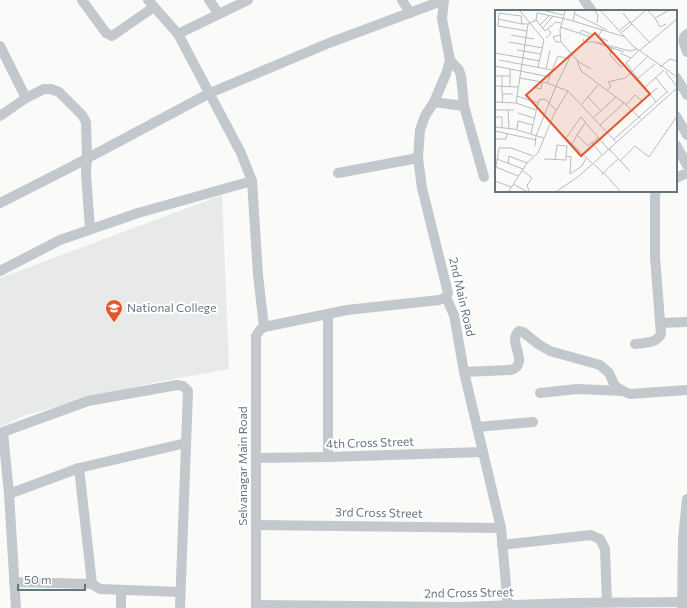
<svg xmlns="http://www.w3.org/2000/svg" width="687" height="608" viewBox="0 0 687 608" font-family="Commissioner,sans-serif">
<rect width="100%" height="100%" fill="#fafaf8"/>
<polygon fill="#e8e9e9" points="222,195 229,369 152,383 26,415 0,427 0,278"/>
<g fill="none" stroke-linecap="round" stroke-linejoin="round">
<g stroke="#c3c8cc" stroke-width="10">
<polyline points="82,0 106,33 112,36 154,7"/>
<polyline points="148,0 178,34 241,153 252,181 258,275 264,327"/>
<polyline points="209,0 219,14"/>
<polyline points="402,0 410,13"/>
<polyline points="444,0 442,19 450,60 446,74 434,102 425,116 420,130 418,158 422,188 447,289 448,293 446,297 454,315 464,372 501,528 508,608"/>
<polyline points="584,0 592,11"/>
<polyline points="178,34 248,0"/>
<path d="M 687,34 C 680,39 685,45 687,52"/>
<polyline points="0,46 26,98 44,89 51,89 59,92 82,115 86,122 87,158 86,174 90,229"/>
<polyline points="450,60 459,70 461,76 464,106 484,177"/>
<polyline points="676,77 687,95"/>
<polyline points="434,102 464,106"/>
<polyline points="0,116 26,98"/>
<polyline points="676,116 687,135"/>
<polyline points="676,145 687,165"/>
<polyline points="338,173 418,158"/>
<polyline points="676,178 687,173"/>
<polyline points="0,203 71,167 210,93 329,43 444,0"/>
<polyline points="0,271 60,240 138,213 252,181"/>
<polyline points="328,314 328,457"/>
<polyline points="660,323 687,322"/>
<path d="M 635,344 C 645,343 657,343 661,334 L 655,257 L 655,197 L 656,191"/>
<path d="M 464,372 L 511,370 C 531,363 506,341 519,331 L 523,332 L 538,344 L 550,351 L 600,365 L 609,373 L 615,386 L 623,391 L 630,394 L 687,390"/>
<polyline points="540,393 577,389 623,391"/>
<polyline points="477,427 533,422"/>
<polyline points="257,458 328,457 483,452"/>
<polyline points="79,468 186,443"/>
<polyline points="9,494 16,608"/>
<polyline points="256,525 501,528"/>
<polyline points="502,545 591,535 600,539 605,549 607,603"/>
<polyline points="14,582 92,584"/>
<polyline points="180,592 100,589 92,584 79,468 9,494 3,432 88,401 177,385 183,386 188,391 180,608"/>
<polyline points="256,605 459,607 572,603 687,602"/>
<polyline points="682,607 683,539 687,499"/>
<polyline points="121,608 121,590"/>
<polyline points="256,608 256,336 260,330 264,327 347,310 439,300 446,297"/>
</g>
</g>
<defs>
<g id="university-pin" transform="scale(0.9)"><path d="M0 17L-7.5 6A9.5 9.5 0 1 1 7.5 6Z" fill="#e4572e" stroke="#fff"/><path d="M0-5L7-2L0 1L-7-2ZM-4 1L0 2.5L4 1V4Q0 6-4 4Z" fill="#fff"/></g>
</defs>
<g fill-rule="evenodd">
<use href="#university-pin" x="114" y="308"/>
</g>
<g text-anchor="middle" stroke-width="4" stroke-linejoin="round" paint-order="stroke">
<g font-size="12" fill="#657683" stroke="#fff">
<text transform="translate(462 297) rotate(77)" y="4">2nd Main Road</text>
<text transform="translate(370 443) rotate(-2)" y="4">4th Cross Street</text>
<text transform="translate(243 466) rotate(-90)" y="4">Selvanagar Main Road</text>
<text transform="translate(379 513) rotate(1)" y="4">3rd Cross Street</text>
<text transform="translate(469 593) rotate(-1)" y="4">2nd Cross Street</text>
</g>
<g font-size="12" fill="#657683" stroke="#fff" text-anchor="start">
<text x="127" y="312">National College</text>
</g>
</g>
<g transform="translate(495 10)">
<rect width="182" height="182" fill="#fafaf8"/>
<path fill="none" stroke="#b5bdc2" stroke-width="1" d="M 25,1 L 49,30 L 43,57M 51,1 L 68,5M 70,1 L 65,20 L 66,32 L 82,50 L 86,61 L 129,93 L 146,109M 100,1 L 103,5 L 102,13M 106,1 L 138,36 L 182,67M 153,1 L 160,8 L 173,1M 80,4 L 112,20M 67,8 L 78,11 L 80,1M 160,8 L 165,17 L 171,14M 3,9 L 27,14M 41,10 L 50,21 L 61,12 L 66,13M 78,11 L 130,27M 135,12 L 155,33M 136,13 L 150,1M 45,15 L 55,5M 65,17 L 96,27M 48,18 L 58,6M 107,20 L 103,27 L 113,31M 125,20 L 135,12 L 128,3M 32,21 L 3,16 L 4,3 L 26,6 L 27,14 L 33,14M 127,22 L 137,14M 85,23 L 87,20 L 98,25M 16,25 L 39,29M 65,25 L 58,27 L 61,32 L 66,32M 51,28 L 56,23 L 53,19M 88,29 L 89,32 L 99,32 L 129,42M 14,32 L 48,38M 100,32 L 135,41 L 142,39M 117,38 L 115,45 L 127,58M 22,40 L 46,44M 144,40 L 131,53 L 161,92M 144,41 L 182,9M 0,43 L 45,51M 125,43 L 136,48M 4,50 L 57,60M 82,51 L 96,59M 0,56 L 55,67M 165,57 L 175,49 L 181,51M 51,59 L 55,40M 170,61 L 182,77M 0,66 L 15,66M 160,67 L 173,83M 25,68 L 52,73 L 73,81 L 122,133M 142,69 L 160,54M 52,73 L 63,46 L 74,49M 0,76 L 24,77M 15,76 L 15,59M 38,77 L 46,79 L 47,72M 149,78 L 169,60M 112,81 L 116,76 L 113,72 L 130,68 L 152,47M 7,85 L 7,66M 22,86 L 43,93 L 44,90 L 50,89 L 61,100M 93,87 L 106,101M 0,92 L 21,93 L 33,14 L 41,10 L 42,3 L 67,8M 7,92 L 8,84 L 18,84M 21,93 L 41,100M 87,94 L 103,75M 131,95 L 140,85 L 147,91M 0,100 L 19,100M 13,100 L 14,119M 23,103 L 39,108M 0,107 L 7,107 L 7,118M 98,108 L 121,87M 105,115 L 129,93M 0,117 L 19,119 L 49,128M 22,119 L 23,111 L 38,115M 0,121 L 41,130M 112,123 L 162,78M 36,124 L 43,93M 82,125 L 90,113M 103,128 L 93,136 L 82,125 L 77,134 L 71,128 L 86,107 L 113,139M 0,129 L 11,129 L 12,123M 118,130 L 172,82M 97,133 L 107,145M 77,134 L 98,154M 40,136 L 41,126 L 61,76 L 76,45M 114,139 L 135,161M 2,149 L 28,159M 49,149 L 71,150 L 71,146 L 76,147 L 75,164 L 87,156 L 91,148M 60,150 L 62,135 L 72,136 L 71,146M 125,151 L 140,136 L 154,147 L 182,106M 13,153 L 14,146 L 32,153M 99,154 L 108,163M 1,157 L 23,166M 27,160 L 37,168 L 32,175 L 34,181M 0,163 L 4,138 L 16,138 L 38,146M 109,163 L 125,181M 106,165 L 123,149M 0,171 L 16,177M 18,174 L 31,181M 14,181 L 32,153 L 43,143 L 59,104 L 73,81M 62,181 L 84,166 L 182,78"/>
<path fill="#e4572e" fill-opacity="0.15" stroke="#e4572e" stroke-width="2" d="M 100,23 L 155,84 L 86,146 L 31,85 Z"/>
<rect width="182" height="182" fill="none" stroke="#657683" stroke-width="2"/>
</g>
<path d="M18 584v6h67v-6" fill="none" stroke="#657683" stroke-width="2"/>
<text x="24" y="584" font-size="12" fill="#657683" stroke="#ffffff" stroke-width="3" paint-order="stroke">50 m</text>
</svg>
